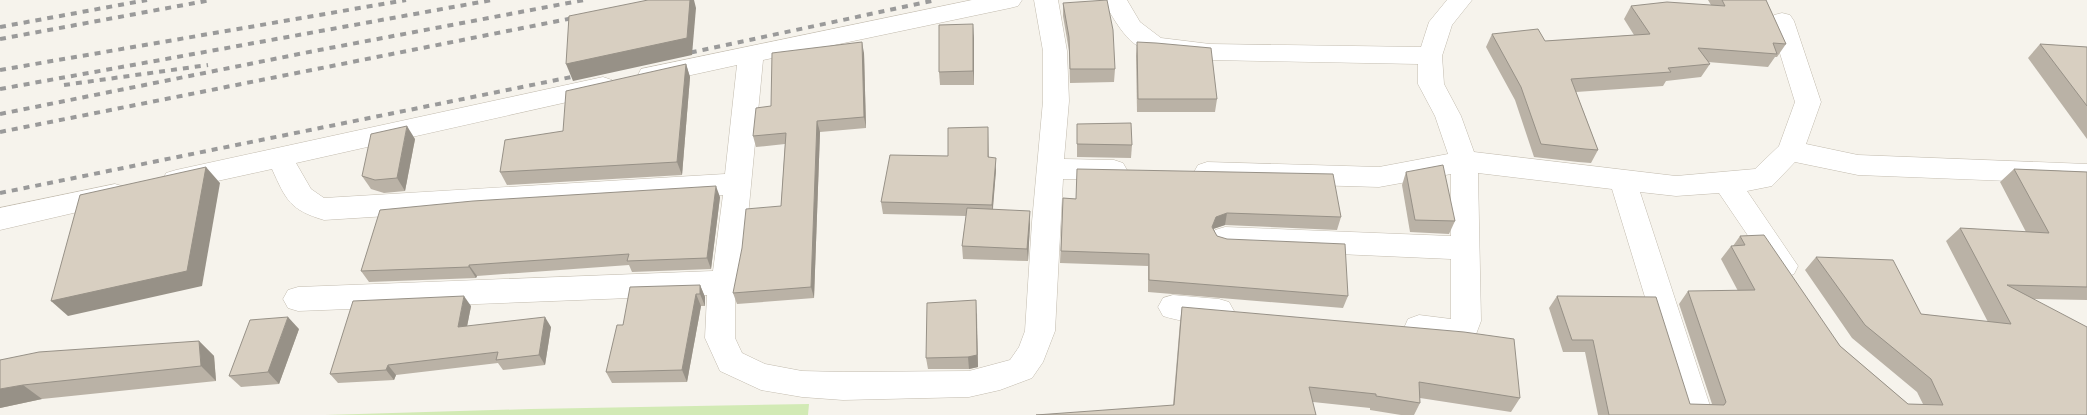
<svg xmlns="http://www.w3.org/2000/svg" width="2087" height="415" viewBox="0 0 2087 415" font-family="'Fira Sans Condensed',sans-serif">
<rect width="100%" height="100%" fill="#f6f3ec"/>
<polygon fill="#d2eab5" points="809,404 808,415 325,415 531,409"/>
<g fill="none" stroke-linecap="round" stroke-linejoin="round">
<g stroke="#c2bbae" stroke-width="1">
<g id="minor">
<path d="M 972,0 L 1022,0 L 1018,6 L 1010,8 L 763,60 L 744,258 L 735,300 L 735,338 L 742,353 L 765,364 L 802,371 L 843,372 L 969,371 L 1010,360 L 1019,347 L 1025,331 L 1032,222 L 1043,101 L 1043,51 L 1034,0 L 1058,0 L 1067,51 L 1069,101 L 1064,159 L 1114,160 L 1123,163 L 1127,170 L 1123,177 L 1114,180 L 1063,179 L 1055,331 L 1043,362 L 1032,378 L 1000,390 L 969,397 L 843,400 L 802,397 L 761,390 L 720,371 L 705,338 L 707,295 L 298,311 L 288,308 L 283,299 L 288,290 L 298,287 L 713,271 L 723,195 L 324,220 C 290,210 286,200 272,169 L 176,190 L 166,187 L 163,180 L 166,173 L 176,170 L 603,77 L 612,80 L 616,86 L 612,92 L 296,163 L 311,189 L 324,198 L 725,174 L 737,65 L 650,84 L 641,81 L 638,75 L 641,69 Z"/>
<path d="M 1103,0 L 1127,0 L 1140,22 L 1161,38 L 1210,44 L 1421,47 L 1429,22 L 1447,0 L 1472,0 L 1452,25 L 1442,56 L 1444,84 L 1461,116 L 1474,152 L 1676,176 L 1755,169 L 1779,146 L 1795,102 L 1770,21 L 1774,15 L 1782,13 L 1790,15 L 1794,21 L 1821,102 L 1806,144 L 1858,155 L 2087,164 L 2087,184 L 1858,175 L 1795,162 L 1772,186 L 1747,191 L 1798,266 L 1794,274 L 1784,278 L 1774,274 L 1719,193 L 1676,196 L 1640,192 L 1713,415 L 1681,415 L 1612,189 L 1478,173 L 1481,321 L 1475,337 L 1455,345 L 1419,341 L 1408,337 L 1404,328 L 1408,319 L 1419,315 L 1451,319 L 1451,259 L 1225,249 L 1215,246 L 1211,238 L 1215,230 L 1225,227 L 1451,236 L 1451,174 L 1379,187 L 1207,182 L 1198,179 L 1194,172 L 1198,165 L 1207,162 L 1379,167 L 1448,154 L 1435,116 L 1418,84 L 1418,64 L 1210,60 L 1155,54 C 1128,47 1116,23 1103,0 Z"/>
<polygon points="115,184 125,187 129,194 125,201 0,230 0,208"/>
<path d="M 1173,295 L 1219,299 L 1229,302 L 1234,311 L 1229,320 C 1210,326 1182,322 1163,316 L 1158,307 L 1163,298 Z"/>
</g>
</g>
<use href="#minor" fill="#fff" fill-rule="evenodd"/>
<g stroke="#9a9a9a" stroke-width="4" stroke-dasharray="6 6" stroke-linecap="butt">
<polyline points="0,27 147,0"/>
<polyline points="0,39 211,0"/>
<polyline points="679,55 936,0"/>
<polyline points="0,70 406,0"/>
<polyline points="64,85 208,65"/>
<polyline points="0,89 492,0"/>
<polyline points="0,114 314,51 584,0"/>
<polyline points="0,132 583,16"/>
<polyline points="0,193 586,74"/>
</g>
</g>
<g fill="#bab2a6">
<polygon points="1708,0 1766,0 1786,44 1777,57 1775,57 1768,67 1708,62 1710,64 1701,77 1666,81 1663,86 1576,92 1598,150 1591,163 1578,162 1534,157 1515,100 1486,47 1492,34 1545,41 1634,35 1624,19 1631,6 1711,5"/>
<polygon points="1063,3 1115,69 1114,82 1070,83 1069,51 1063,16"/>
<polygon points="974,38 974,85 940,85 939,72"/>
<polygon points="1137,42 1217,99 1215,112 1137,112 1136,56"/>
<polygon points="2040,44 2087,47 2087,139 2028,58"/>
<polygon points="864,53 866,128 820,132 814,298 737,304 733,293 781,206 785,144 756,147 753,136"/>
<polygon points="686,64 690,77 682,175 507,185 500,172 563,131"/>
<polygon points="1077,124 1132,145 1131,158 1077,157"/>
<polygon points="988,127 989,157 996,170 993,209 1030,224 1028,261 963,259 962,246 966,216 883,214 881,202 948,156"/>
<polygon points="415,139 405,191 384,193 371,189 362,176"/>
<polygon points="2014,169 2087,172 2087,300 2034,299 2087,415 1598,415 1585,352 1563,352 1549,308 1557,296 1690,404 1712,404 1679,304 1688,291 1738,291 1721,259 1731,246 1733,246 1740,236 1840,346 1908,404 1923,404 1917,392 1852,338 1805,270 1816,257 1921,314 1988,322 1946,241 1960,228 2026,232 2000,182"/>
<polygon points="1406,172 1455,221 1449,234 1410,232 1402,185"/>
<polygon points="720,197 711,269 632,272 629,265 477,276 476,278 369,282 361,271"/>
<polygon points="1063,198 1341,217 1337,230 1225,225 1213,229 1217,236 1348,296 1343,308 1148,292 1148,266 1060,263"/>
<polygon points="700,285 705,297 705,306 701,306 687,382 612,383 606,372 623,325"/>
<polygon points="471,306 467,326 551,327 545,365 503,370 498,363 396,375 394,380 338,383 330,374"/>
<polygon points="1182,307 1520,398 1511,412 1420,398 1420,403 1414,415 1401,415 1370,410 1370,408 1313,402 1173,405 1180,322"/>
<polygon points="977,313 978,367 969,369 928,369 926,358"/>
<polygon points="299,329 279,384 241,387 229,376"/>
<polygon points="199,341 214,356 216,381 42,399 0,408 0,360"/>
</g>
<g fill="#979187">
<polygon points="690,0 694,0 696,8 692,55 573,81 566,64"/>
<polygon points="973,24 974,38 974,85 973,71"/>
<polygon points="862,42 864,53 866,128 864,117"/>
<polygon points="686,64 690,77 682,175 677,162"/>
<polygon points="817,121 820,132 814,298 811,287"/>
<polygon points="407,126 415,139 405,191 397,178"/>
<polygon points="996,158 996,170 992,217 992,205"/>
<polygon points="206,167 220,183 202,286 68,316 51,301"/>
<polygon points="716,186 720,197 711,269 707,258"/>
<polygon points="1030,211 1030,224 1028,261 1027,249"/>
<polygon points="1227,213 1225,225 1213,229 1212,227 1216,217"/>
<polygon points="469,265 477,276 476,278 469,267"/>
<polygon points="700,285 705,297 705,306 700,294"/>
<polygon points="696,294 701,306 687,382 682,370"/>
<polygon points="464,296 471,306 465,337 458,327"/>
<polygon points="976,300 978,367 969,369 968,357"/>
<polygon points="288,317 299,329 279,384 268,372"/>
<polygon points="545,317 551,327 545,365 539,355"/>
<polygon points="199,341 214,356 216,381 201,366"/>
<polygon points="388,365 396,375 394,380 386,370"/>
<polygon points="23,385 42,399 0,408 0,389"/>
</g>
<g fill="#d8cfc1" stroke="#979187">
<polygon points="648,0 690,0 687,38 566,64 569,16"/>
<polygon points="1107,0 1113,30 1115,69 1070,69 1069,37 1063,3"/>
<polygon points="1722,0 1766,0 1786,44 1773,43 1777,54 1698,48 1710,64 1668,68 1671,72 1571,79 1598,150 1585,149 1541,144 1521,87 1492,34 1538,29 1545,41 1650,34 1631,6 1667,2 1725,6"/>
<polygon points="973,24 973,71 939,72 939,25"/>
<polygon points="862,42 864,117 817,121 811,287 733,293 742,248 746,209 781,206 786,133 753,136 756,108 771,106 772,53"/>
<polygon points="1137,42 1156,43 1211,48 1217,99 1138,99"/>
<polygon points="2040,44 2087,47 2087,106"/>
<polygon points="686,64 677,162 500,172 505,140 563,131 566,91"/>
<polygon points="1131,123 1132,145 1077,144 1077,124"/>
<polygon points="407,126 397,178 375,180 362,176 371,134"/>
<polygon points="988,127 988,157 996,158 992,205 881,202 890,155 948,156 948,128"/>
<polygon points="1443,165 1455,221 1415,220 1406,172"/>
<polygon points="206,167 187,271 51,301 80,195"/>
<polygon points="1077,169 1333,174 1341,217 1227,213 1216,217 1212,227 1217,236 1227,239 1345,244 1348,296 1149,280 1149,254 1061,251 1063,198 1076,199"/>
<polygon points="2014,169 2087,172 2087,287 2007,285 2087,327 2087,415 1609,415 1593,340 1572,340 1557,296 1656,297 1690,404 1724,405 1726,402 1688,291 1755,290 1731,246 1745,245 1740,236 1764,235 1840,346 1908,404 1943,405 1931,379 1865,325 1816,257 1893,260 1921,314 2011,324 1960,228 2049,233"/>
<polygon points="716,186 707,258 627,261 629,254 469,265 469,267 361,271 380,210 473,201"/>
<polygon points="967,208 1030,211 1027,249 962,246"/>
<polygon points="700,285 700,294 696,294 682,370 606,372 617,325 623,325 630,287"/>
<polygon points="464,296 458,327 545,317 539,355 496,360 498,352 388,365 386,370 330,374 353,301"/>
<polygon points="976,300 977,355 968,357 926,358 927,303"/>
<polygon points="1182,307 1464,332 1514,339 1520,398 1419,382 1420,403 1376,396 1376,394 1309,387 1316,415 1036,415 1174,405"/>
<polygon points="288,317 268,372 229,376 250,320"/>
<polygon points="199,341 201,366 23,385 0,389 0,360 39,352"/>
</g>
</svg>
